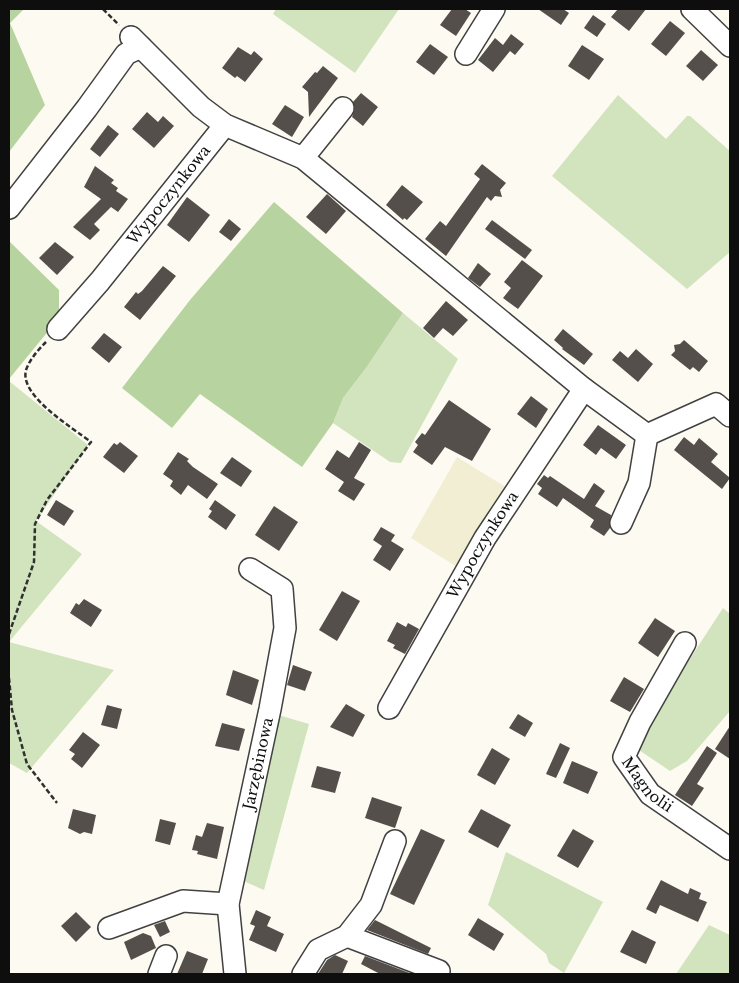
<svg xmlns="http://www.w3.org/2000/svg" width="739" height="983" viewBox="0 0 739 983" font-family="'Libre Baskerville',serif">
<rect width="100%" height="100%" fill="#fdfbf1"/>
<polygon fill="#f1eed4" points="457,457 511,490 460,569 411,538"/>
<g fill="#d2e4be">
<polygon points="276,9 399,9 355,73 273,14"/>
<polygon points="618,95 666,139 687,116 690,116 730,151 730,252 687,289 552,176"/>
<polygon points="403,313 458,359 401,463 390,462 333,423 343,398 366,368"/>
<polygon points="9,381 88,445 36,521 82,554 9,642 114,670 27,773 9,763"/>
<polygon points="723,608 730,614 730,711 687,761 670,771 633,746"/>
<polygon points="275,714 309,724 264,890 241,880"/>
<polygon points="506,852 603,902 564,973 549,963 546,954 488,905"/>
<polygon points="709,925 730,935 730,974 676,974"/>
</g>
<g fill="#b7d39f">
<polygon points="9,9 24,9 10,23 45,105 9,152"/>
<polygon points="274,202 403,313 366,368 343,398 333,423 302,467 200,394 172,428 122,388 190,300"/>
<polygon points="9,241 59,290 59,318 9,379"/>
</g>
<g fill="#554f4c">
<polygon points="452,9 465,9 471,13 456,36 440,25"/>
<polygon points="538,9 563,9 569,13 561,25"/>
<polygon points="618,9 646,9 629,31 611,17"/>
<polygon points="593,15 606,24 597,37 584,28"/>
<polygon points="670,21 685,33 666,56 651,44"/>
<polygon points="511,34 524,44 515,55 510,51 493,72 478,60 495,38 503,45"/>
<polygon points="430,44 448,57 434,75 416,62"/>
<polygon points="582,45 604,59 589,80 568,66"/>
<polygon points="238,47 251,55 254,51 263,59 245,82 237,76 235,78 222,68"/>
<polygon points="701,50 718,65 703,81 686,66"/>
<polygon points="323,66 338,78 309,117 308,92 302,87 315,72 317,73"/>
<polygon points="361,93 378,107 363,126 352,117 355,109 353,102"/>
<polygon points="285,105 304,117 292,137 272,124"/>
<polygon points="147,112 158,122 163,116 174,126 154,148 132,129"/>
<polygon points="108,125 119,134 100,157 90,149"/>
<polygon points="482,164 506,183 500,190 502,197 495,196 491,201 487,197 446,256 425,239 440,221 446,226 480,179 474,174"/>
<polygon points="95,166 114,180 111,183 118,188 116,191 128,199 118,212 111,207 94,224 100,230 90,240 73,227 101,199 84,187"/>
<polygon points="402,185 423,202 407,220 404,218 403,220 386,205"/>
<polygon points="327,194 346,211 326,234 306,217"/>
<polygon points="187,197 210,215 189,242 167,225"/>
<polygon points="229,219 241,229 231,241 219,232"/>
<polygon points="492,220 532,250 525,259 485,229"/>
<polygon points="55,242 74,257 57,275 39,258"/>
<polygon points="522,260 543,276 518,309 503,298 511,288 504,282"/>
<polygon points="478,263 491,274 480,287 468,278"/>
<polygon points="163,266 176,276 140,320 124,307 136,292 138,294 142,291"/>
<polygon points="446,301 468,320 453,336 443,328 434,338 423,328"/>
<polygon points="563,329 593,354 584,365 562,349 563,348 554,340"/>
<polygon points="104,333 122,347 109,363 91,348"/>
<polygon points="684,340 708,361 699,372 693,367 690,370 671,355 675,351 674,345 680,344"/>
<polygon points="636,349 653,364 638,382 612,360 620,351 628,358"/>
<polygon points="531,396 548,409 536,428 517,414"/>
<polygon points="449,400 491,429 472,461 445,447 432,465 413,452 418,445 415,442 422,433 425,435"/>
<polygon points="598,425 626,445 616,459 601,448 596,455 583,445"/>
<polygon points="684,437 694,445 699,438 718,454 711,462 730,478 722,489 674,450"/>
<polygon points="120,442 138,456 124,473 103,457 114,443 117,445"/>
<polygon points="359,442 371,450 354,478 365,484 354,501 338,491 344,482 325,469 337,450 349,458"/>
<polygon points="178,452 189,459 187,461 193,467 218,484 207,499 188,485 181,495 170,486 173,481 163,474"/>
<polygon points="232,457 252,471 241,487 220,473"/>
<polygon points="544,475 548,478 550,476 584,499 594,483 605,491 595,506 611,515 610,528 604,536 590,527 594,520 563,498 557,507 538,494 542,488 537,484"/>
<polygon points="56,500 74,511 64,526 47,515"/>
<polygon points="215,500 236,515 226,530 208,517 212,511 209,509"/>
<polygon points="274,506 298,522 279,551 255,535"/>
<polygon points="381,527 395,535 391,541 404,549 390,571 373,560 382,546 373,540"/>
<polygon points="342,591 360,601 337,641 319,630"/>
<polygon points="84,599 102,610 91,627 70,613 76,603 79,605"/>
<polygon points="655,618 675,631 658,657 638,643"/>
<polygon points="397,622 406,627 408,623 419,629 405,654 393,648 395,645 387,641"/>
<polygon points="293,665 312,672 305,691 287,685"/>
<polygon points="233,670 259,680 252,705 226,695"/>
<polygon points="624,677 644,689 630,712 610,701"/>
<polygon points="346,704 365,715 353,737 330,727"/>
<polygon points="107,705 122,709 117,729 101,725"/>
<polygon points="518,714 533,723 525,737 509,728"/>
<polygon points="222,723 245,729 239,751 215,746"/>
<polygon points="730,726 730,759 715,749"/>
<polygon points="83,732 100,745 82,768 71,759 75,754 69,750"/>
<polygon points="560,743 570,748 556,778 546,774"/>
<polygon points="707,746 717,753 697,784 704,788 692,806 675,795"/>
<polygon points="492,748 510,759 495,785 477,775"/>
<polygon points="572,761 598,772 588,794 563,783"/>
<polygon points="317,766 341,772 335,793 311,787"/>
<polygon points="372,797 402,807 395,828 365,818"/>
<polygon points="73,809 96,815 92,834 84,832 80,834 68,828"/>
<polygon points="481,809 511,825 498,848 468,832"/>
<polygon points="160,819 176,823 170,845 155,841"/>
<polygon points="207,823 224,827 217,859 197,854 198,851 192,850 196,835 202,837"/>
<polygon points="421,829 445,840 414,905 390,894"/>
<polygon points="573,829 594,841 578,868 557,856"/>
<polygon points="661,880 688,894 690,888 701,893 699,899 707,902 698,922 660,905 656,914 646,909"/>
<polygon points="256,910 271,917 267,926 284,934 276,952 249,940 255,926 250,924"/>
<polygon points="76,912 91,927 76,942 61,926"/>
<polygon points="478,918 504,934 494,951 468,935"/>
<polygon points="375,920 431,948 428,954 367,930"/>
<polygon points="165,921 170,932 160,937 154,925"/>
<polygon points="632,930 656,942 646,964 620,952"/>
<polygon points="143,933 151,936 156,948 131,960 124,942"/>
<polygon points="187,951 208,959 202,974 177,974"/>
<polygon points="335,955 348,961 342,974 318,974 327,960"/>
<polygon points="365,956 412,974 380,974 361,964"/>
</g>
<g fill="none" stroke-linecap="round" stroke-linejoin="round">
<g stroke="#414141" stroke-width="24">
<g id="minor">
<polyline points="692,9 730,46"/>
<polyline points="131,37 201,107 225,125 303,158 584,389"/>
<polyline points="466,54 494,9"/>
<polyline points="303,158 343,108"/>
<polyline points="9,208 87,108 126,54 141,47"/>
<path id="s1" d="M 58,329 L 100,281 L 225,125"/>
<polyline points="621,523 639,483 647,435"/>
<path id="s2" d="M 685,643 L 640,722 L 624,757 L 650,794 L 730,849"/>
<path id="s3" d="M 389,708 L 485,538 L 584,389 L 647,435 L 716,404 L 730,416"/>
<polyline points="109,928 183,901 228,904"/>
<polyline points="347,936 439,971"/>
<polyline points="159,974 166,956"/>
<path id="s4" d="M 235,974 L 228,904 L 270,709 L 285,628 L 282,589 L 250,569"/>
<polyline points="303,974 318,950 347,936 371,905 395,841"/>
</g>
</g>
<g stroke="#303030" stroke-width="2.5" stroke-dasharray="5 2.5" stroke-linecap="butt">
<polyline points="103,9 119,25"/>
<path d="M 9,634 L 34,562 L 35,524 L 47,500 L 91,442 C 73,428 19,396 26,370 C 30,359 38,350 46,342"/>
<polyline points="9,678 12,710 27,764 57,803"/>
</g>
<use href="#minor" stroke="#fff" stroke-width="21"/>
</g>
<g text-anchor="middle" stroke-width="5" stroke-linejoin="round" paint-order="stroke">
<g font-size="15" fill="#0e0e0e" stroke="#fff">
<text dy="5" stroke="none"><textPath href="#s1" startOffset="174">Wypoczynkowa</textPath></text>
<text dy="5" stroke="none"><textPath href="#s3" startOffset="188">Wypoczynkowa</textPath></text>
<text dy="5" stroke="none"><textPath href="#s4" startOffset="214">Jarzębinowa</textPath></text>
<text dy="5" stroke="none"><textPath href="#s2" startOffset="166">Magnolii</textPath></text>
</g>
</g>
<rect width="739" height="983" fill="none" stroke="#0e0e0e" stroke-width="20"/>
</svg>
